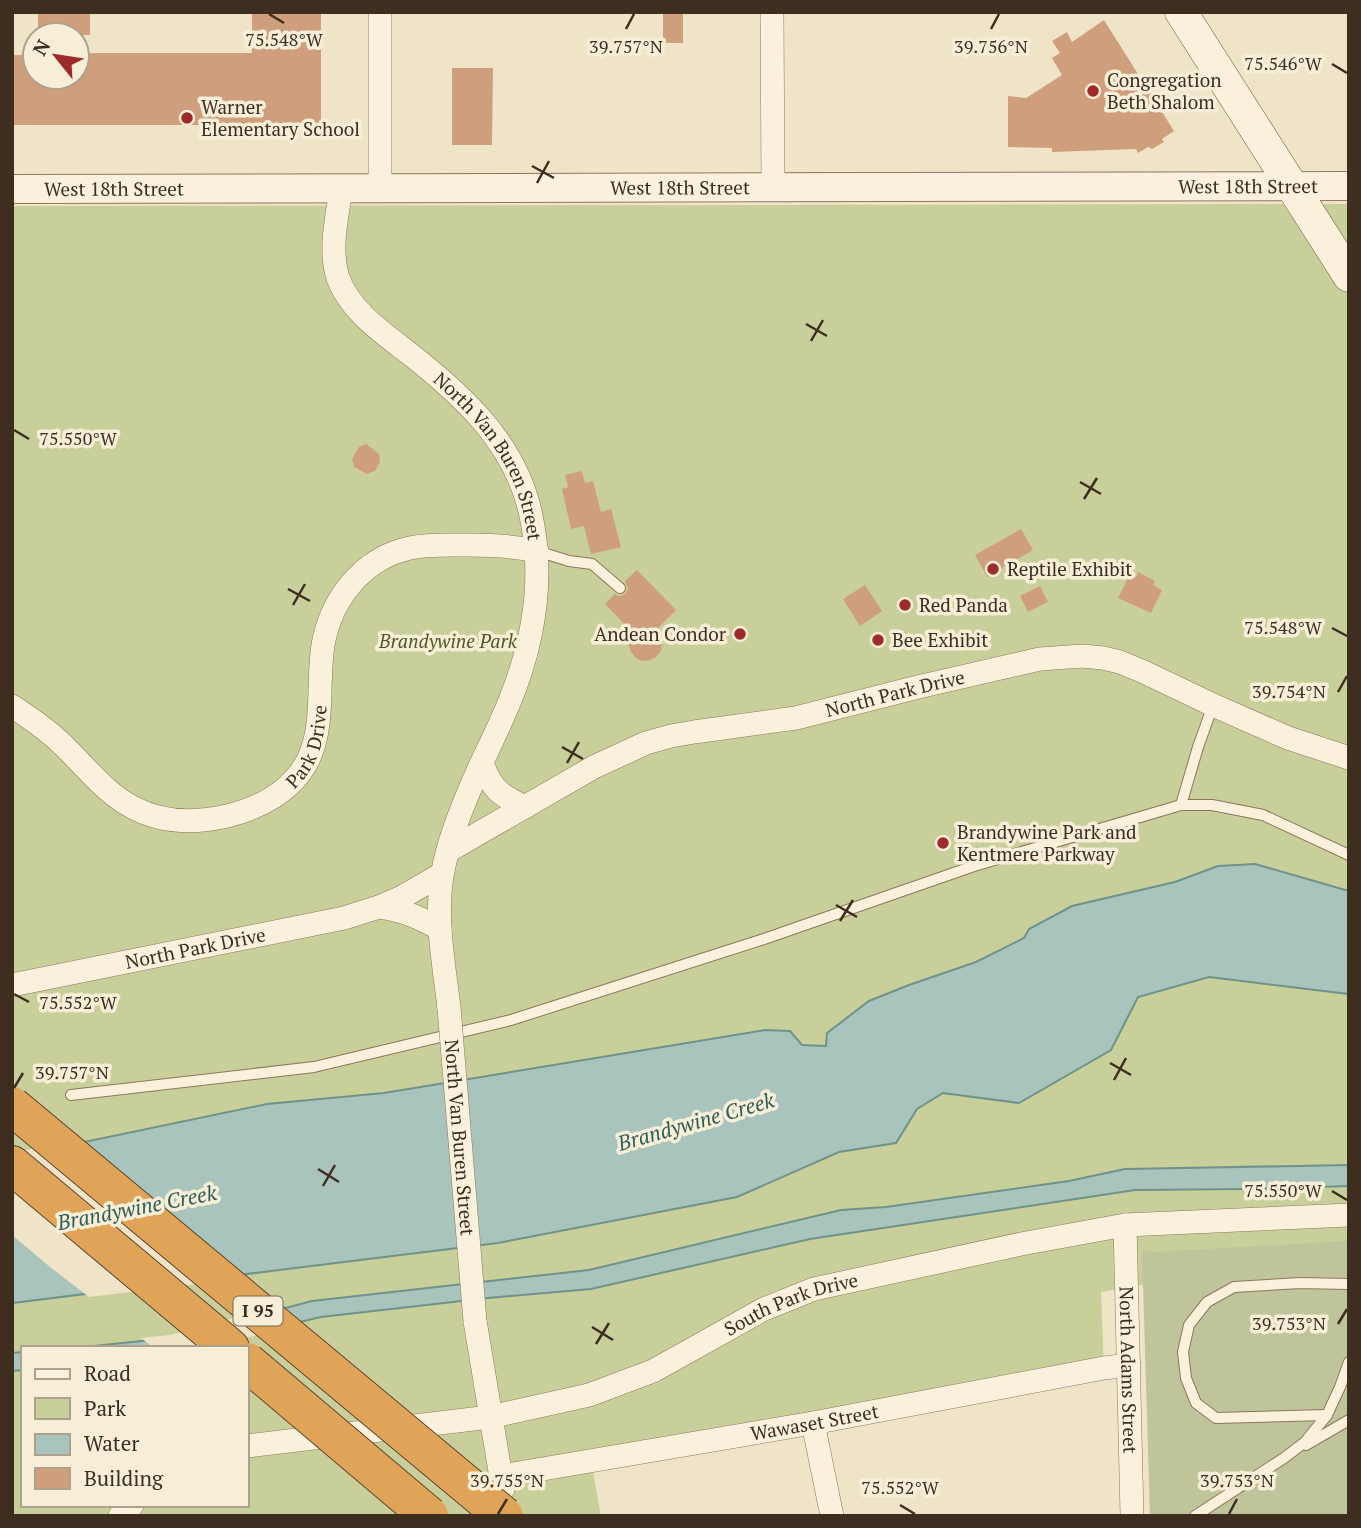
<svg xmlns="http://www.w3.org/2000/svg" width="1361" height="1528" viewBox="0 0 1361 1528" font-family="'PT Serif',serif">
<rect width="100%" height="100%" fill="#f0e4c8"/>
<g fill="#c9cf9b" fill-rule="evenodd">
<polygon points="1349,204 1349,891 1316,882 1192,876 1175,882 1072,906 1029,929 1024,938 976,962 909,985 869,1001 827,1046 802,1045 765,1030 384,1093 267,1104 12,1157 12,206"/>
<path d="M 1209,977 L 1349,994 L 1349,1248 L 1101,1292 L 1104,1368 L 591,1461 L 601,1516 L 12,1516 L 12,1303 L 498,1243 L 737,1197 L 839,1152 L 896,1143 L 917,1109 L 943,1093 L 1019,1103 L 1111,1050 L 1138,997 ZM 23,1348 L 247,1348 L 247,1505 L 23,1505 Z"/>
</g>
<polygon fill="#bfc49a" points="1349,1241 1349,1516 1150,1516 1142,1250 1154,1252"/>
<g fill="#a9c4bc" stroke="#6f938a" stroke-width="2">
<polygon points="1255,864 1349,891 1349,994 1209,977 1138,997 1111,1050 1019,1103 943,1093 917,1109 896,1143 839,1152 737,1197 498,1243 12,1303 12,1157 267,1104 384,1093 765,1030 790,1031 802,1045 826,1046 827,1033 869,1001 909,985 976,962 1024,938 1029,929 1072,906 1175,882 1218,866"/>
<polygon points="1349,1165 1349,1186 1250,1189 1135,1190 810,1239 591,1289 488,1298 321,1317 189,1348 74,1348 171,1338 312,1301 589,1270 841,1210 886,1207 1069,1181 1125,1169"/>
<polygon points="23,1352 23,1370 12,1371 12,1353"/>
</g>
<g fill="#f0e4c8">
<polygon points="59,1143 222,1281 89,1297 50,1267 12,1235 12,1153"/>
<polygon points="261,1311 284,1329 203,1348 154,1348 141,1338 170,1335"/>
</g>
<g fill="#cf9f7d">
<rect x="38" y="12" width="52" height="23"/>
<polygon points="252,12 321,12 321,125 12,125 12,55 35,55 35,77 77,77 77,53 252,53"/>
<rect x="663" y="12" width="20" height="31"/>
<polygon points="1104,20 1174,131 1162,139 1164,142 1152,149 1148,147 1138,153 1136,149 1052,152 1052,148 1008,147 1008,96 1026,98 1062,75 1052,58 1060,53 1052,41 1067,32 1072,42"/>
<polygon points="452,68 493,68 492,145 452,145"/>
<polygon points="366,444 379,454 380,462 375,471 367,474 354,467 352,459 359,447"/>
<polygon points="582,471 585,483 593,481 601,512 611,509 621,547 591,554 584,526 571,529 562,489 568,487 565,475"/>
<polygon points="1021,529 1033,550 987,577 975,555"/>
<polygon points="637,570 676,610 658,628 662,644 661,651 656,657 650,660 642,661 636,658 631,652 629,646 630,630 605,604 615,594 619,596 625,594 628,589 625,581"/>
<polygon points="1138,572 1155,581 1153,585 1162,590 1151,613 1118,598 1130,574 1136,577"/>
<polygon points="865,585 882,611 860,626 843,599"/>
<polygon points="1040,586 1048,602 1028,612 1020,596"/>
</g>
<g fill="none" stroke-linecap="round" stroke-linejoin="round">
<g stroke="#8d765c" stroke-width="12">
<g id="service">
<polyline points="537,551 569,561 592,564 620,588"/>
<polyline points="1181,805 1198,747 1213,705"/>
<polyline points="71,1095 314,1067 511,1020 764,939 974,866 1181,805 1212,805 1263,815 1349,855"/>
<polyline points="1327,1415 1216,1418 1196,1403 1186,1378 1183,1352 1189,1325 1207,1302 1234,1287 1300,1283 1349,1284"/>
<polyline points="1306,1445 1349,1420"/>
<polyline points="1195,1516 1284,1458 1305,1442 1327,1415 1340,1387 1349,1362"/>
</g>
</g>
<g stroke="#8d765c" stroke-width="24">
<g id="minor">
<polyline points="772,12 773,188"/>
<path id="s1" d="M 341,189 C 337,217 329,250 338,278 C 350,311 383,333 410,354 C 463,396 514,442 530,511 C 545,576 534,642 509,703 C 499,727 487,751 476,775 C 462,807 448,841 442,876 C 435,920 444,964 449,1008"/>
<polyline points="380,189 380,12"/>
<path id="s2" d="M 12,706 C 30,718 48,730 63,745 C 85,766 106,794 134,808 C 163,823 197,823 227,816 C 260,808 292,791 308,760 C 325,725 317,682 323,645 C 331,599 363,558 410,548 C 428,544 449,545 468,545 C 492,545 514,546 537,551"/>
<path d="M 482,763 C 492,790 500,795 525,807"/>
<path id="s3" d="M 448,851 L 594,767 L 646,743 L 671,736 L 694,732 L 796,718 L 918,687 L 1040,659 L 1083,656 L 1103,658 L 1120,662 L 1144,672 L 1213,705 L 1288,738 L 1349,758"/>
<path d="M 379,907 C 404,911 417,916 440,929"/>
<path id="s4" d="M 12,985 L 344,918 L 379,907 L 402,897 L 442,874"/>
<path id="s5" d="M 1125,1225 L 1132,1516"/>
<polyline points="475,1321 503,1489"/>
<polyline points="813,1423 832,1516"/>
<path id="s6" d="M 247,1446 L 490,1417 L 589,1395 L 653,1371 L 764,1309 L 814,1289 L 1021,1244 L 1125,1225 L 1349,1215"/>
<path id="s7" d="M 501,1476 L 813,1423 L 1104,1368 L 1129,1365"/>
<polyline points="120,1516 132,1505"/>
</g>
</g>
<g stroke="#8d765c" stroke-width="30">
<g id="tertiary">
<path id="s8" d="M 12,189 L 1349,186"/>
</g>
</g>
<g stroke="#6f573f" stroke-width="33">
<polyline id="secondary" points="1181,12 1349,276"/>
</g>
<g stroke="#5b4430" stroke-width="40">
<polyline id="motorway" points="12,1165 230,1348"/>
</g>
<use href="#service" stroke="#faf1dc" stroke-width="10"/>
<use href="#minor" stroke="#faf1dc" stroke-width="23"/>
<use href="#tertiary" stroke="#faf1dc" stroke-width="28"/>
<use href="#secondary" stroke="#faf1dc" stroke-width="32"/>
<use href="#motorway" stroke="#e0a458" stroke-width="38"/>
<g stroke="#8d765c" stroke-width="24" stroke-linecap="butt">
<g id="minor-bridge">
<path id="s9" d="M 449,1008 L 475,1321"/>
</g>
</g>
<g stroke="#5b4430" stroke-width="40" stroke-linecap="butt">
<g id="motorway-bridge">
<polyline points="12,1106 504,1516"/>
<polyline points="247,1362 429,1516"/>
</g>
</g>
<use href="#minor-bridge" stroke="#faf1dc" stroke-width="23"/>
<use href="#motorway-bridge" stroke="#e0a458" stroke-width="38"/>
</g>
<path fill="none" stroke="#3d2e20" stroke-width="2.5" d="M 269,14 L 284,23M 626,29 L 634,14M 991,29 L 999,14M 1332,64 L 1347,73M 532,166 L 554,178M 537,183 L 549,161M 806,324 L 827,336M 811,341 L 823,320M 14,430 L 29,439M 1080,482 L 1101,494M 1084,499 L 1097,478M 288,589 L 310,601M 293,605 L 305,584M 1332,628 L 1347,636M 1338,692 L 1347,676M 562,747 L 583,759M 567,763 L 579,742M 836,905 L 857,917M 840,921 L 853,900M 14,994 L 29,1002M 1110,1063 L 1131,1075M 1114,1080 L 1126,1058M 14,1088 L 23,1073M 318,1169 L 339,1182M 323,1186 L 335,1165M 1332,1191 L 1347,1200M 1338,1324 L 1347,1309M 592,1327 L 613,1340M 596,1344 L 609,1323M 900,1505 L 915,1514M 498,1514 L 507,1499M 1229,1514 L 1237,1499"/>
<g fill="#9e2a2b" stroke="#f7eed8" stroke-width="2.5">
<circle cx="1093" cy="91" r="7"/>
<circle cx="187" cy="118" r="7"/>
<circle cx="993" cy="569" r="7"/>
<circle cx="905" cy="605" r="7"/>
<circle cx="740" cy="634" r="7"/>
<circle cx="878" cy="640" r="7"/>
<circle cx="943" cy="843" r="7"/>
</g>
<g text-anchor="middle" stroke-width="7" stroke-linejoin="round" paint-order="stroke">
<rect fill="#f7eed8" stroke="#756857" stroke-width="2" x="233.5" y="1296.5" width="49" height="29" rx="5"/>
<g font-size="18" font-weight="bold" fill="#3d2e20">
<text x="258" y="1317">I 95</text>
</g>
<g font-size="19" fill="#3d2e20" stroke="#f7eed8" text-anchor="start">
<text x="1107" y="87">Congregation<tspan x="1107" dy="22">Beth Shalom</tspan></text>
<text x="201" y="114">Warner<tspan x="201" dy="22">Elementary School</tspan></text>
<text x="1007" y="576">Reptile Exhibit</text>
<text x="919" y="612">Red Panda</text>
<text x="726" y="641" text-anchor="end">Andean Condor</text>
<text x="892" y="647">Bee Exhibit</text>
<text x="957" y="839">Brandywine Park and<tspan x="957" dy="22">Kentmere Parkway</tspan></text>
</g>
<g font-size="19" fill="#3d2e20" stroke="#f7eed8">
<text dy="7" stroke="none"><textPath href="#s8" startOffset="1236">West 18th Street</textPath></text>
<text dy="7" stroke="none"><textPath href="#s8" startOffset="668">West 18th Street</textPath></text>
<text dy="7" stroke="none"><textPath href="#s8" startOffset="102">West 18th Street</textPath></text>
<text dy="7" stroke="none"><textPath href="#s1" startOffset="329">North Van Buren Street</textPath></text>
<text dy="7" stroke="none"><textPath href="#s3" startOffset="480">North Park Drive</textPath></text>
<text dy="7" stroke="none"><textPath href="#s2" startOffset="369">Park Drive</textPath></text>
<text dy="7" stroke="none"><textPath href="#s4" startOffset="187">North Park Drive</textPath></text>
<text dy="7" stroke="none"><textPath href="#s9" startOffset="130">North Van Buren Street</textPath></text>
<text dy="7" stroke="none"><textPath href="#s6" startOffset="569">South Park Drive</textPath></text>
<text dy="7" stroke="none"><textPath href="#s5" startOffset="145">North Adams Street</textPath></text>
<text dy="7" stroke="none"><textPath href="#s7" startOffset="318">Wawaset Street</textPath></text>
</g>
<g font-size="19" font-style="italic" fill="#4d5a26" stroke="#f7eed8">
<text x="448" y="648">Brandywine Park</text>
</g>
<g font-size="21" font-style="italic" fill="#2f5d5a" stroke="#f7eed8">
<text transform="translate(696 1122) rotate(-16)" y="7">Brandywine Creek</text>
<text transform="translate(137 1208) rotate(-11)" y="7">Brandywine Creek</text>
</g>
</g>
<g font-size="18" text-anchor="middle" fill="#3d2e20" stroke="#f7eed8" stroke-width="7" stroke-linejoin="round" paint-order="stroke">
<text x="284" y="46">75.548°W</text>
<text x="626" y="53">39.757°N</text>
<text x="991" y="53">39.756°N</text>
<text x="1283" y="70">75.546°W</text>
<text x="78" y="445">75.550°W</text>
<text x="1283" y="634">75.548°W</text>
<text x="1289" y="698">39.754°N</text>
<text x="78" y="1009">75.552°W</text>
<text x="72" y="1079">39.757°N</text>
<text x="1283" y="1197">75.550°W</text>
<text x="1289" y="1330">39.753°N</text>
<text x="507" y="1487">39.755°N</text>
<text x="1237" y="1487">39.753°N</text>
<text x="900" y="1494">75.552°W</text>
</g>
<rect width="1361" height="1528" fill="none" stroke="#3d2e20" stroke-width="28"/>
<rect x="21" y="1346" width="228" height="161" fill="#f7eed8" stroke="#ada18e" stroke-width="2"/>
<rect x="35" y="1369" width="35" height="10" fill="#faf1dc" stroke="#ada18e" stroke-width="2"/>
<text x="84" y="1381" font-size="21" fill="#3d2e20">Road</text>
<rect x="35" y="1398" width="35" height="21" fill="#c9cf9b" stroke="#ada18e" stroke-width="2"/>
<text x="84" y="1416" font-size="21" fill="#3d2e20">Park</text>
<rect x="35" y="1434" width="35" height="21" fill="#a9c4bc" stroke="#ada18e" stroke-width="2"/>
<text x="84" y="1451" font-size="21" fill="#3d2e20">Water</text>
<rect x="35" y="1468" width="35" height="21" fill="#cf9f7d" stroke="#ada18e" stroke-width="2"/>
<text x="84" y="1486" font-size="21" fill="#3d2e20">Building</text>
<g transform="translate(56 56) rotate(300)"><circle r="33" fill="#f7eed8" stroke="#ada18e" stroke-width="2"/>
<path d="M0-5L12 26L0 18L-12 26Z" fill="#9e2a2b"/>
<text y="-10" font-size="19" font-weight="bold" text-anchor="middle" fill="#3d2e20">N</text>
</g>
</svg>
